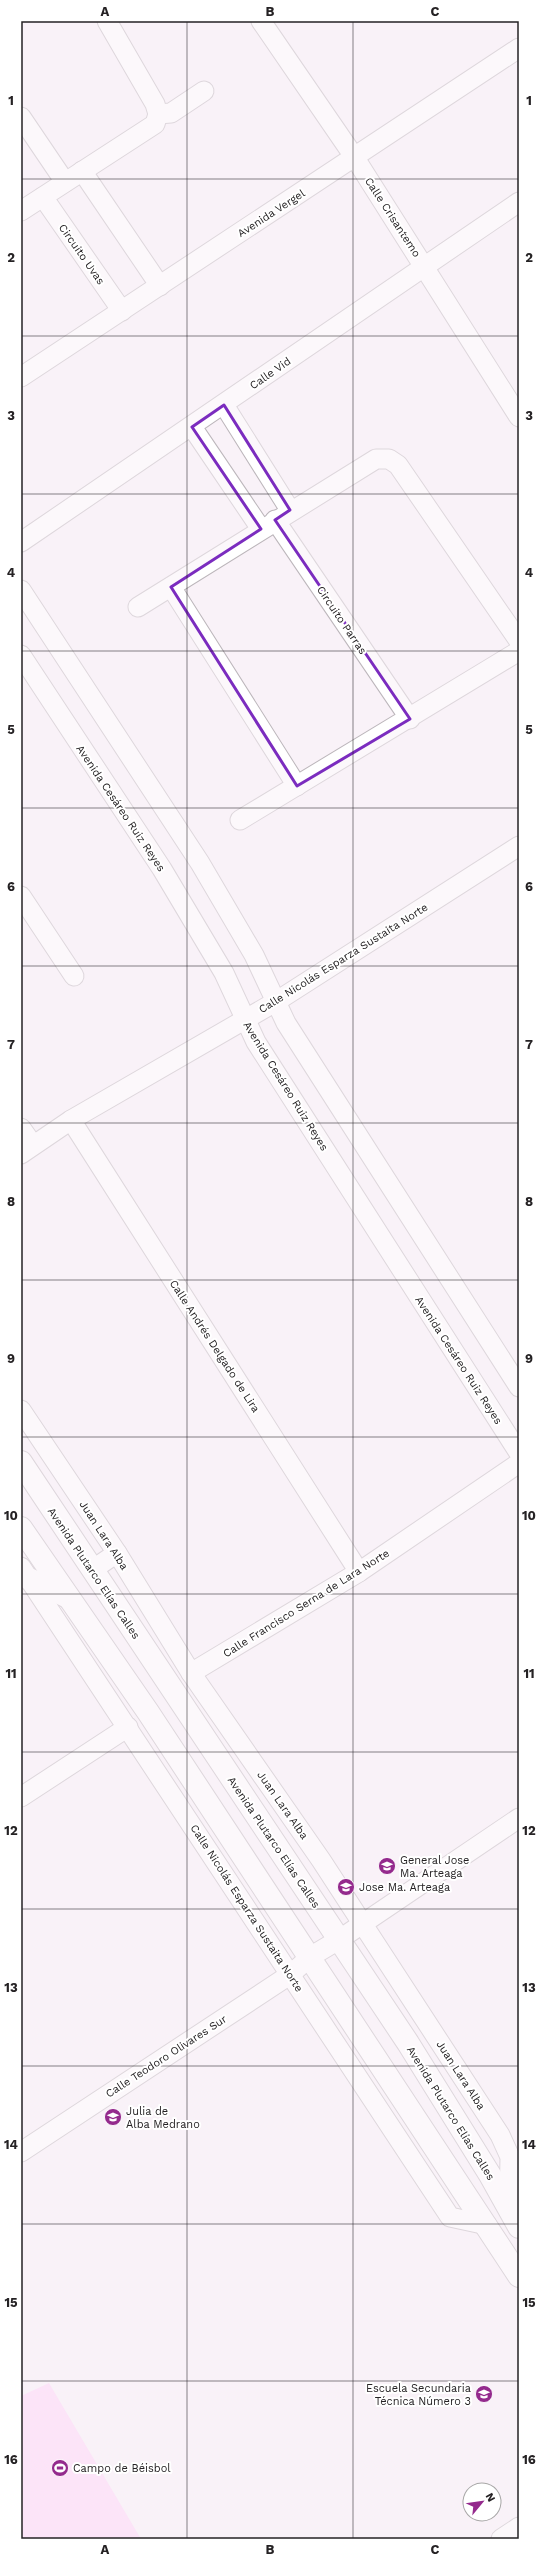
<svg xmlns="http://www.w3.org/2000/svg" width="540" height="2560" viewBox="0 0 540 2560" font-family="'Work Sans',sans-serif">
<rect width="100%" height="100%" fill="#f9f2f8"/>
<polygon fill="#fed2f8" points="49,2383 141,2539 21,2539 21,2396"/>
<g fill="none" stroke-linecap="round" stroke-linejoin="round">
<g stroke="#bcb6bb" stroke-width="21">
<g id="street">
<polyline points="261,21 355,158 519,417"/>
<polyline points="158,114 171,113 204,91"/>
<polyline points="21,117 65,182"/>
<polyline points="82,171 160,286"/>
<polyline points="43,197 122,311"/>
<polyline points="21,211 155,124 158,114 155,104 107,21"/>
<polyline points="21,377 519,48"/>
<polyline points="224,405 290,510"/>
<polyline points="192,427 261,529"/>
<polyline points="275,520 410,719"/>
<polyline points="21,542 519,202"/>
<polyline points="171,587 297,786"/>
<polyline points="21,590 200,863 254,955 286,1023 519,1387"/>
<polyline points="138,607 376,459 389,459 398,465 519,641"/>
<polyline points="21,655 162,869 224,973 256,1042 519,1453"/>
<polyline points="240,820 519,651"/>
<polyline points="21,896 74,976"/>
<polyline points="71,1120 359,1572"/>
<polyline points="21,1128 33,1145"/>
<polyline points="21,1154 71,1120 277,1001 519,846"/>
<polyline points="21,1410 117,1553 191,1673 321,1860 500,2135 510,2157 509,2211"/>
<polyline points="21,1567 450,2217 487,2225"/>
<polyline points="92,1570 117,1553"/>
<polyline points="191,1673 359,1572 519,1463"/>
<polyline points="21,1797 128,1727"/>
<polyline points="21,2152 291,1974 310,1957 340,1939 519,1818"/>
<polyline points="501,2539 519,2527"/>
</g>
</g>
<g stroke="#bcb6bb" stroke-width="24">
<g id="primary">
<polyline points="21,1462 408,2043 490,2175 519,2227"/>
<polyline points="21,1528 148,1712 519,2276"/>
<polyline points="29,1579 68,1597"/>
</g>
</g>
<use href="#street" stroke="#fff" stroke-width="19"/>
<use href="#primary" stroke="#fff" stroke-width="22"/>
</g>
<path d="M0 0H540V2560H0ZM 224,405 L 290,510 L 275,520 L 410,719 L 297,786 L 171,587 L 261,529 L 192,427 Z" fill="#f9f2f8" fill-opacity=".55" fill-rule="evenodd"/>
<path fill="none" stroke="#7b2cbf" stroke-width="3" stroke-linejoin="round" d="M 224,405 L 290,510 L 275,520 L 410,719 L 297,786 L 171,587 L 261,529 L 192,427 Z"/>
<path fill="none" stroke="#252224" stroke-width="1" stroke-opacity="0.55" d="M 187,21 L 187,2539M 353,21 L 353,2539M 21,179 L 519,179M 21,336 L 519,336M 21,494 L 519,494M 21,651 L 519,651M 21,808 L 519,808M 21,966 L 519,966M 21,1123 L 519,1123M 21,1280 L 519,1280M 21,1437 L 519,1437M 21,1594 L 519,1594M 21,1752 L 519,1752M 21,1909 L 519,1909M 21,2066 L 519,2066M 21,2224 L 519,2224M 21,2381 L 519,2381"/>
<defs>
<g id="school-disc" transform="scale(0.9)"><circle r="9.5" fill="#942a8d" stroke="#fff"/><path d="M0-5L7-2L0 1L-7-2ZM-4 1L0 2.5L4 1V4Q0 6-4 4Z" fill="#fff"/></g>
<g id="stadium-disc" transform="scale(0.9)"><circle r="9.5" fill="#942a8d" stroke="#fff"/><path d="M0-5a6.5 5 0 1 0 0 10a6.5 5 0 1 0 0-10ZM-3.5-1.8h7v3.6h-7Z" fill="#fff"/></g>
</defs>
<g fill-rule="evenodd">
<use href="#school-disc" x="387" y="1866"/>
<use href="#school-disc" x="346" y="1887"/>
<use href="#school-disc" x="113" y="2117"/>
<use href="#school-disc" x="484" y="2394"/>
<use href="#stadium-disc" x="60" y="2468"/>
</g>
<g text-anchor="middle" stroke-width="4" stroke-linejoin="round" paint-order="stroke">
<g font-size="11" fill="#252224" stroke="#fff">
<text transform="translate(271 213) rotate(-33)" y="4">Avenida Vergel</text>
<text transform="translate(393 217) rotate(57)" y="4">Calle Crisantemo</text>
<text transform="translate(82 254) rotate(55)" y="4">Circuito Uvas</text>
<text transform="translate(270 373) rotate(-35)" y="4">Calle Vid</text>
<text transform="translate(342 620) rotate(56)" y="4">Circuito Parras</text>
<text transform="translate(121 808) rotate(56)" y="4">Avenida Cesáreo Ruiz Reyes</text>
<text transform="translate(343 958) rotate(-32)" y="4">Calle Nicolás Esparza Sustaita Norte</text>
<text transform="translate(286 1086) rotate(58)" y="4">Avenida Cesáreo Ruiz Reyes</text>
<text transform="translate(215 1346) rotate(57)" y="4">Calle Andrés Delgado de Lira</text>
<text transform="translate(459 1360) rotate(57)" y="4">Avenida Cesáreo Ruiz Reyes</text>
<text transform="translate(104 1535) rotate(57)" y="4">Juan Lara Alba</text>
<text transform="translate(94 1573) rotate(56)" y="4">Avenida Plutarco Elías Calles</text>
<text transform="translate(306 1603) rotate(-32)" y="4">Calle Francisco Serna de Lara Norte</text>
<text transform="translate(283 1805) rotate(55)" y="4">Juan Lara Alba</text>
<text transform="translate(274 1842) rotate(56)" y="4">Avenida Plutarco Elías Calles</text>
<text transform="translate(247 1908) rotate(57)" y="4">Calle Nicolás Esparza Sustaita Norte</text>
<text transform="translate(166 2056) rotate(-33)" y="4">Calle Teodoro Olivares Sur</text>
<text transform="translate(461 2075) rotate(57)" y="4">Juan Lara Alba</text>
<text transform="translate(451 2113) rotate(58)" y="4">Avenida Plutarco Elías Calles</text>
</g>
<g font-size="11" fill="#252224" stroke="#fff" text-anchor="start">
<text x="400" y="1864">General Jose<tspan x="400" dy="13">Ma. Arteaga</tspan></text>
<text x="359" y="1891">Jose Ma. Arteaga</text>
<text x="126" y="2115">Julia de<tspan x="126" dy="13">Alba Medrano</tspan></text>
<text x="471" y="2392" text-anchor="end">Escuela Secundaria<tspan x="471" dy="13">Técnica Número 3</tspan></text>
<text x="73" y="2472">Campo de Béisbol</text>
</g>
</g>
<rect width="540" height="2560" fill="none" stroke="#ffffff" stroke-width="44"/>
<g transform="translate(482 2502) rotate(61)"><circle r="19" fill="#ffffff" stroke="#a8a7a7"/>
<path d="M0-3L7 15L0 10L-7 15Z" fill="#942a8d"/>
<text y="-6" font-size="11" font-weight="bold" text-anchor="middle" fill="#252224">N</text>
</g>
<rect x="22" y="22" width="496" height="2516" fill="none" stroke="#252224" stroke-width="1.5"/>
<g font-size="13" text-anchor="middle" font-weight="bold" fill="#252224">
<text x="105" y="16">A</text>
<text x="270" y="16">B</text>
<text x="435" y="16">C</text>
<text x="11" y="105">1</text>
<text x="529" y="105">1</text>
<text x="11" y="262">2</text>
<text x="529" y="262">2</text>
<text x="11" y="420">3</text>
<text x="529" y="420">3</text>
<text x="11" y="577">4</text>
<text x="529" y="577">4</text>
<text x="11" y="734">5</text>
<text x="529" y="734">5</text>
<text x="11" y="891">6</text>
<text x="529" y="891">6</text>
<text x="11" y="1049">7</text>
<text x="529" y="1049">7</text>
<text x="11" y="1206">8</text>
<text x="529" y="1206">8</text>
<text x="11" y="1363">9</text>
<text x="529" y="1363">9</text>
<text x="11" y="1520">10</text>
<text x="529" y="1520">10</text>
<text x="11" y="1678">11</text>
<text x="529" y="1678">11</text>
<text x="11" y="1835">12</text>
<text x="529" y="1835">12</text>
<text x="11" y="1992">13</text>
<text x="529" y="1992">13</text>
<text x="11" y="2149">14</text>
<text x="529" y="2149">14</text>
<text x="11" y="2307">15</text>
<text x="529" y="2307">15</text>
<text x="11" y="2464">16</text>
<text x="529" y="2464">16</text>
<text x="105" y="2554">A</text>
<text x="270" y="2554">B</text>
<text x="435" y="2554">C</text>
</g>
</svg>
